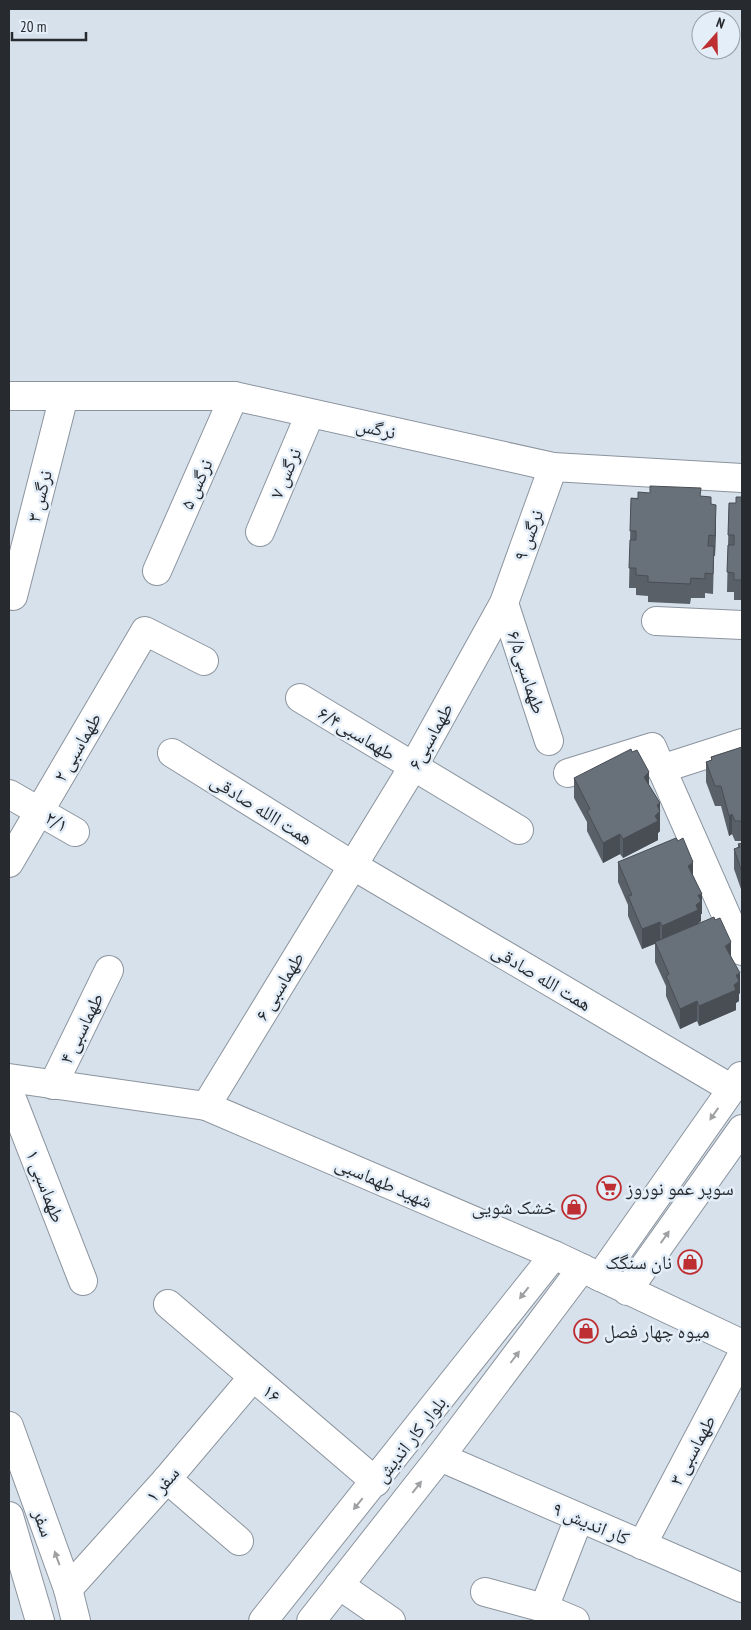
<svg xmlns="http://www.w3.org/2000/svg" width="751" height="1630" viewBox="0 0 751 1630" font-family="'PT Sans Narrow','Noto Naskh Arabic',sans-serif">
<rect width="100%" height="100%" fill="#d7e1eb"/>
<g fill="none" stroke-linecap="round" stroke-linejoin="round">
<g stroke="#8b949e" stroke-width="30">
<g id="minor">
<polyline points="9,396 234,396 553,467 742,478"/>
<polyline points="260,532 310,414"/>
<polyline points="157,571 234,396"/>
<polyline points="13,596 64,396"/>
<polyline points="504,603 549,741"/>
<polyline points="656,621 742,625"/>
<polyline points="300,698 519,830"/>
<polyline points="172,753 352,865 732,1089"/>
<polyline points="661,769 742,743"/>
<polyline points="568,773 652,747 742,951"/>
<polyline points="9,794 75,832"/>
<polyline points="9,863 145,631 204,661"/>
<polyline points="9,1078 206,1106 554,1255 742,1344"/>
<polyline points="53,1085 109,970"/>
<polyline points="9,1091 83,1281"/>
<polyline points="206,1106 413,767 504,603 553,467"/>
<polyline points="600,1277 741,1076"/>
<polyline points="627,1291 742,1129"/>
<polyline points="168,1304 376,1482"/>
<polyline points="440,1457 742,1588"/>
<polyline points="167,1479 239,1541"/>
<polyline points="642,1545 742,1355"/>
<polyline points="339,1585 391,1621"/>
<polyline points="68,1589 167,1479 253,1377"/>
<polyline points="485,1592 544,1608 575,1621"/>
<polyline points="544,1608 579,1518"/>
<polyline points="263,1621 554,1255"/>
<polyline points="311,1621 440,1457 582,1268"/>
</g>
</g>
<g stroke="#8b949e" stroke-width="30">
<g id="major">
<polyline points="9,1426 68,1589 76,1621"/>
<polyline points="9,1516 40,1621"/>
</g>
</g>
<use href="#minor" stroke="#fff" stroke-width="28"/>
<use href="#major" stroke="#fff" stroke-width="28"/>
</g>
<g fill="#596068">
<polygon points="701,496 711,504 716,525 715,556 714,556 713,594 705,593 705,598 691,598 690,604 648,602 648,596 636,595 636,588 629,588 631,498"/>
<polygon points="742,497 742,600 734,600 734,592 727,592 729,503 736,503"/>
<polygon points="742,747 742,892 734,869 734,849 738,847 738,844 742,843 741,841 735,841 732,834 729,836 721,806 715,806 706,782 706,762 711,760 711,757"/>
<polygon points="574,778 649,785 660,803 660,831 658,833 658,840 623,858 620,854 603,863 587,831 587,822 574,798"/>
<polygon points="678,841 693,876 702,914 701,914 701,921 698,924 731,956 740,993 739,994 739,1001 736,1003 736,1010 699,1026 697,1021 680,1029 666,996 666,986 655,962 655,943 642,949 628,916 628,905 618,882 618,862"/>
</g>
<g fill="#494e55">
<polygon points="716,505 716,525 715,556 715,536"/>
<polygon points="649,772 649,792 644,777"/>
<polygon points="660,803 660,831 658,833 658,840 623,858 623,839 655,816 657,805"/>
<polygon points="732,814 732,834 729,836 729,816"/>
<polygon points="620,834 620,854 603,863 603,843"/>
<polygon points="693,862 693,882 688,866"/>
<polygon points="702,894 702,914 701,914 701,921 698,923 698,930 662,946 662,926 696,905 698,895"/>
<polygon points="660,922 660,942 642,949 642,929"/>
<polygon points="731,942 731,962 725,946"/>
<polygon points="740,973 740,993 739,994 739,1001 736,1003 736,1010 699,1026 699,1006 734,985 736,975"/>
<polygon points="697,1001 697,1021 680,1029 680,1009"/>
</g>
<g fill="#687079" stroke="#494e55">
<polygon points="650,486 701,488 700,496 711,497 711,504 716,505 715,536 709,535 708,546 714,546 713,574 705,573 705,579 691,578 690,584 648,582 648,576 636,575 636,568 629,568 630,540 636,540 636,531 630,531 631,498 638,499 638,492 650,493"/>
<polygon points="736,497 742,497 742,580 734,580 734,573 727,572 728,545 734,545 734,535 728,535 729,503 736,503"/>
<polygon points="742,747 742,824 741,821 735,821 732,814 729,816 721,786 715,786 706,762 712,760 711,757"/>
<polygon points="631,749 632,752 637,750 649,772 644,777 660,803 657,805 660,811 655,816 658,821 623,839 620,834 603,843 587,811 590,809 574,778"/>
<polygon points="676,838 678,841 683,838 693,862 688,866 702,894 698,895 701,901 696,905 698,910 662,926 660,922 642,929 628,896 632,895 618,862"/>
<polygon points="742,843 742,872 734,849 740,847 738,844"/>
<polygon points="714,917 715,920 720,918 731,942 725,946 740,973 736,975 739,981 734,985 736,990 699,1006 697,1001 680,1009 666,976 669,974 655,942"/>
</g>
<defs><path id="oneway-solid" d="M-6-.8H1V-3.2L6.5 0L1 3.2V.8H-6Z" transform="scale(1.25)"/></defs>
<g fill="#9ea0a1">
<use href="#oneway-solid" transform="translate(714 1114) rotate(125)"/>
<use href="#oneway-solid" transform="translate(665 1237) rotate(-55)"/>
<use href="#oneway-solid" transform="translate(524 1293) rotate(128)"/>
<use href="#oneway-solid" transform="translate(515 1357) rotate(-53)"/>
<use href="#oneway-solid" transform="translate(417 1487) rotate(-52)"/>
<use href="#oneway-solid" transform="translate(358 1504) rotate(129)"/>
<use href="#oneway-solid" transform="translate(57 1558) rotate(-110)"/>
</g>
<defs>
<g id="supermarket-ring" transform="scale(1.25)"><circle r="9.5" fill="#e4eef8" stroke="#be2f33" stroke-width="1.5"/><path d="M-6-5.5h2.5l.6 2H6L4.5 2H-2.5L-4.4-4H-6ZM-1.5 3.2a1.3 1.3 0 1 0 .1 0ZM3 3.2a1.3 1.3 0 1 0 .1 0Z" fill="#be2f33"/></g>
<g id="shop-ring" transform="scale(1.25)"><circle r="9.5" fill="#e4eef8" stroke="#be2f33" stroke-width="1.5"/><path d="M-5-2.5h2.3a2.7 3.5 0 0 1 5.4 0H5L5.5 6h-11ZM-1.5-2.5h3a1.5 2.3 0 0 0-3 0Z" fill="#be2f33"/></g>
</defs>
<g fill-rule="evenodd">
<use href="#supermarket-ring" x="609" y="1188"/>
<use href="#shop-ring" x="574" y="1207"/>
<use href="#shop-ring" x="690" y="1262"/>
<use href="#shop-ring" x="586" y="1331"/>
</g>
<g text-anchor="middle" stroke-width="5" stroke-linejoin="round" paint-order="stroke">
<g font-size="19" fill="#272b2f" stroke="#e4eef8">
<text transform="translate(376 428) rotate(12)" y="7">نرگس</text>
<text transform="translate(285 473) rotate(-67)" y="7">۷ نرگس</text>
<text transform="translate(196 484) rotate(-66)" y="7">۵ نرگس</text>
<text transform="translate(39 496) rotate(-76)" y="7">۳ نرگس</text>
<text transform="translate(528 535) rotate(-70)" y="7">۹ نرگس</text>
<text transform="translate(527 672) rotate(72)" y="7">۶/۵طهماسبی</text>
<text transform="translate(357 733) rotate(31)" y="7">۶/۴طهماسبی</text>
<text transform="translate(430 736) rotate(-61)" y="7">۶طهماسبی</text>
<text transform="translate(77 747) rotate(-60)" y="7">۲ طهماسبی</text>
<text transform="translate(262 809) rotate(32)" y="7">همت االله صادقی</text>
<text transform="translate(57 821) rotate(30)" y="7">۲/۱</text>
<text transform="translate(542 977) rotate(31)" y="7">همت الله صادقی</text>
<text transform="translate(279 986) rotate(-59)" y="7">۶ طهماسبی</text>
<text transform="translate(81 1028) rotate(-64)" y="7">۴ طهماسبی</text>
<text transform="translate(384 1182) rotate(23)" y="7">شهید طهماسبی</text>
<text transform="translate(46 1186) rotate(69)" y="7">۱ طهماسبی</text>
<text transform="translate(272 1393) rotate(40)" y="7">۱۶</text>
<text transform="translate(410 1439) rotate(-52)" y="7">بلوار کار اندیش</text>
<text transform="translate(692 1450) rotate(-62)" y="7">۳ طهماسبی</text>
<text transform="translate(162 1484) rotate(-49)" y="7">۱ سفر</text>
<text transform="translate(44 1523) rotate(70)" y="7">سفر</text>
<text transform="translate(591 1523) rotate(23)" y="7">۹ کار اندیش</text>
</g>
<g font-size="19" fill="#272b2f" stroke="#e4eef8" text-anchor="start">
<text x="626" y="1195">سوپر عمو نوروز</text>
<text x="556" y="1214" text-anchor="end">خشک شویی</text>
<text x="672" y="1269" text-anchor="end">نان سنگک</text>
<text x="604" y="1338">میوه چهار فصل</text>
</g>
</g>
<rect width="751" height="1630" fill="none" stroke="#272b2f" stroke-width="20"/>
<g transform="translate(716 35) rotate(20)"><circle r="24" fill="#e4eef8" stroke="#98a0a8"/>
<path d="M0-4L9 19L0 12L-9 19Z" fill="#be2f33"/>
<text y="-8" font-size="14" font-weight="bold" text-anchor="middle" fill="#272b2f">N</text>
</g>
<path d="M12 32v8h74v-8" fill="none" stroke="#272b2f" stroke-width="2.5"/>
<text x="20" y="32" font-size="15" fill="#272b2f" stroke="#e4eef8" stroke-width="4" paint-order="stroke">20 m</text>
</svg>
